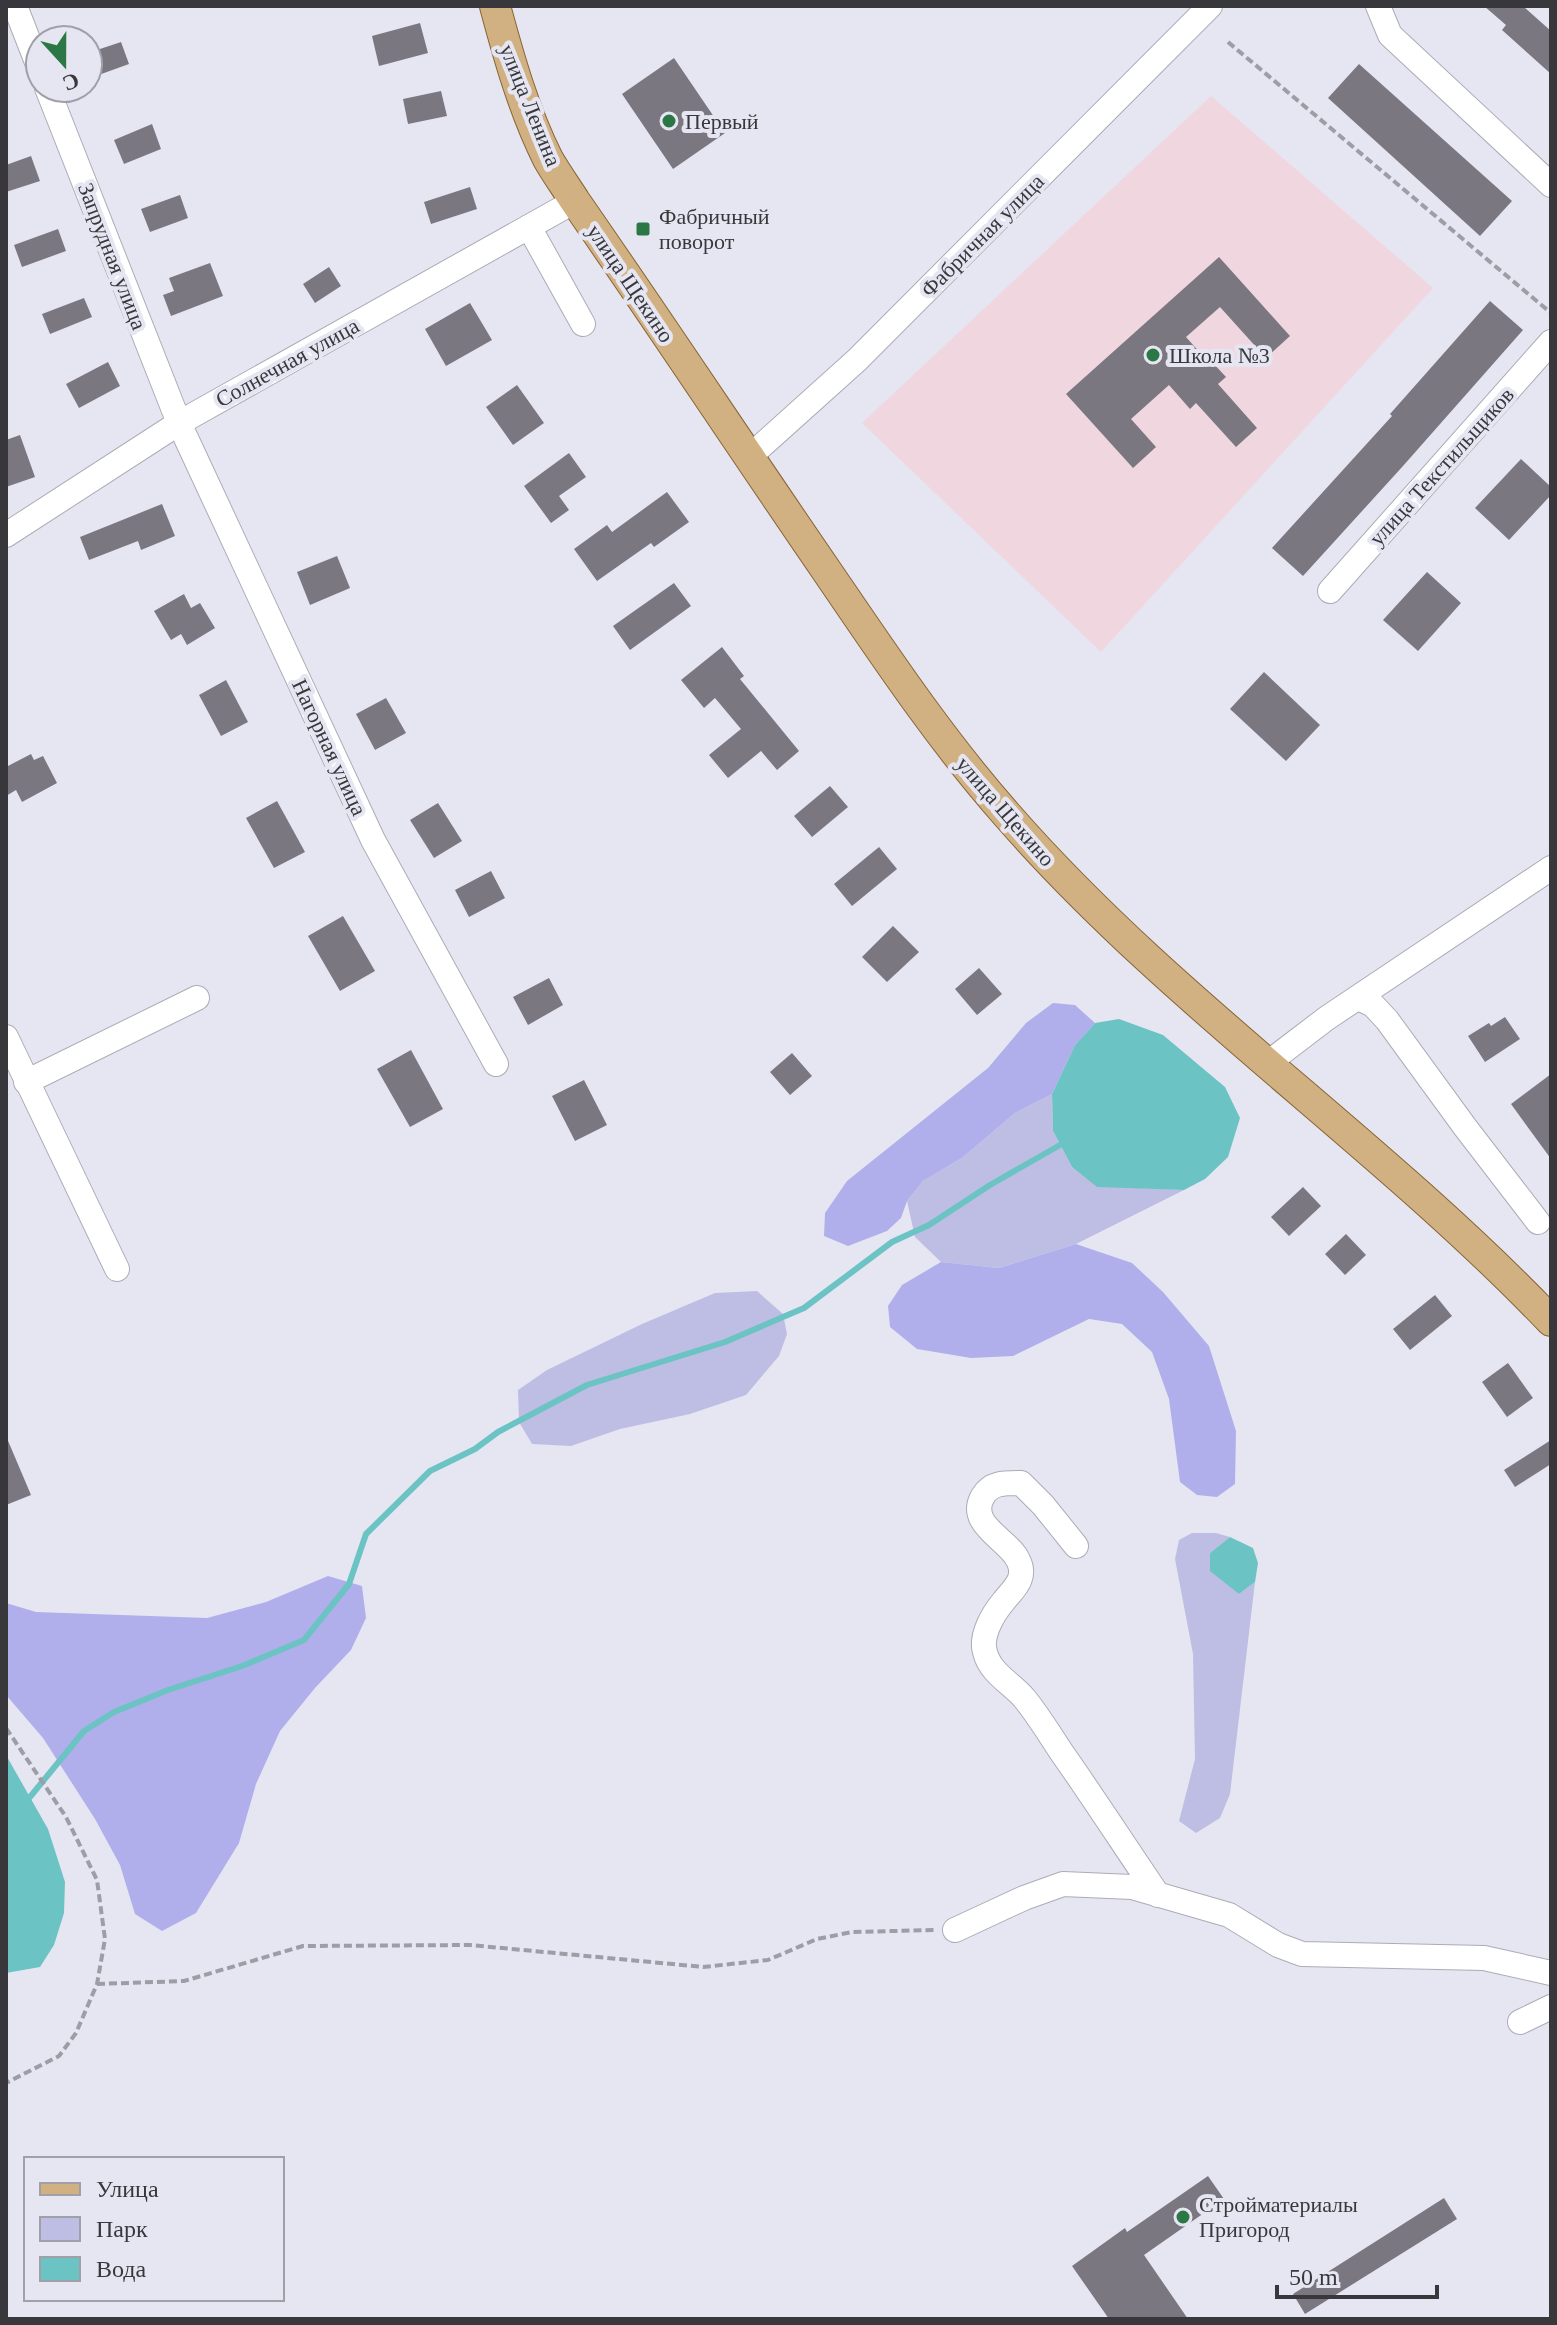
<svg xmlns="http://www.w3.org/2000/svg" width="1557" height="2325" viewBox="0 0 1557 2325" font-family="'Times New Roman',serif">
<rect width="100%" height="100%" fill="#e6e6f2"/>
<!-- education -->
<path fill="#efd6df" d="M1211 96 1433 288 1101 652 862 423Z"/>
<!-- green -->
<g fill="#bebee5">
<path d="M1052 1094 1053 1131 1072 1167 1097 1186 1184 1190 1076 1244 999 1268 941 1262 915 1237 907 1201 923 1181 962 1158 1015 1113Z"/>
<path d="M757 1291 783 1314 787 1334 779 1356 746 1395 690 1414 620 1429 571 1446 532 1444 519 1422 518 1390 547 1370 642 1324 715 1293Z"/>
<path d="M1192 1533H1216L1230 1537 1210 1553 1239 1594 1255 1582 1230 1794 1220 1818 1196 1833 1179 1821 1195 1759 1193 1654 1175 1559 1179 1540Z"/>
</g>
<!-- forest -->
<g fill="#b0afeb">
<path d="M1053 1003 1075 1005 1095 1023 1075 1045 1052 1094 1015 1113 962 1158 923 1181 907 1201 901 1218 887 1231 848 1246 824 1236 825 1213 847 1181 988 1068 1026 1023Z"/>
<path d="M1076 1244 1132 1263 1163 1292 1209 1346 1236 1431 1235 1484 1217 1497 1197 1495 1180 1482 1169 1399 1152 1352 1122 1324 1089 1319 1013 1356 971 1358 917 1349 890 1327 888 1306 902 1285 941 1262 999 1268Z"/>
<path d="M328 1576 362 1586 366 1618 351 1650 315 1688 280 1731 256 1784 239 1843 196 1913 162 1931 135 1914 120 1865 95 1819 43 1738 6 1695V1603L36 1612 207 1618 266 1602Z"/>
</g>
<!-- water -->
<g fill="#6cc3c3">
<path d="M1119 1019 1163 1035 1225 1087 1240 1118 1228 1157 1205 1179 1184 1190 1097 1187 1072 1167 1053 1131 1052 1094 1075 1045 1095 1023Z"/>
<path d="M1230 1537 1253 1548 1258 1563 1255 1582 1239 1594 1210 1571V1553Z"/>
<path d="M6 1755 48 1829 65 1882 64 1913 54 1945 40 1967 6 1973Z"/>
</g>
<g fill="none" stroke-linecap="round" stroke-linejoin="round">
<!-- stream -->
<path stroke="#6cc3c3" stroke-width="6" d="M30 1797 84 1731 114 1712 168 1690 242 1666 304 1640 349 1584 366 1534 430 1471 475 1449 498 1432 587 1385 725 1342 804 1308 892 1242 929 1225 990 1185 1060 1145"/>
</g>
<!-- building -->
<g fill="#7b7780">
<path d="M1484 6H1523L1551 31V74L1502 30 1506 25Z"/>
<path d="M420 23 428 53 379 66 372 36Z"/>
<path d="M121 42 129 64 93 77 88 64V53Z"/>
<path d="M674 58 725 133 673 169 622 94Z"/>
<path d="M1359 64 1512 201 1480 236 1328 98Z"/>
<path d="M441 91 447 116 408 124 403 99Z"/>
<path d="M152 124 161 149 124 164 114 140Z"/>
<path d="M31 156 40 181 6 192V165Z"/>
<path d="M470 187 477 209 431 224 424 202Z"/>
<path d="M180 195 188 218 150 232 141 209Z"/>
<path d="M58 229 66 251 22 267 14 245Z"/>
<path d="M1219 257 1290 336 1266 358 1220 307 1186 337 1210 364 1212 362 1226 377 1218 384 1257 428 1236 447 1196 403 1190 409 1169 385 1131 419 1156 447 1133 468 1066 394Z"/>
<path d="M210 263 223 296 171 316 163 295 174 291 169 278Z"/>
<path d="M329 267 341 286 315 303 303 284Z"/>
<path d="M84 298 92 317 50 334 42 314Z"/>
<path d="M1490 301 1523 330 1403 466 1303 576 1272 548 1392 416 1390 414Z"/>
<path d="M470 303 492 340 446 366 425 329Z"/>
<path d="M108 362 120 386 79 408 66 384Z"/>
<path d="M517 385 544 423 513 445 486 407Z"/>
<path d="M20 435 35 477 6 487V440Z"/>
<path d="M569 453 586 477 559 496 569 510 551 523 524 486Z"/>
<path d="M1521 459 1551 487V495L1509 540 1475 508Z"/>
<path d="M667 492 689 522 654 547 651 543 597 581 574 549 607 525 612 532Z"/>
<path d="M162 504 175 536 141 550 138 541 89 560 80 537Z"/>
<path d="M337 556 350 588 310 605 297 572Z"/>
<path d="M1427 572 1461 603 1418 651 1383 620Z"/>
<path d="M674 583 691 606 630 650 613 626Z"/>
<path d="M184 594 191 608 200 603 215 628 187 645 181 634 171 640 154 611Z"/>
<path d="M722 647 744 676 740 679 799 751 777 770 761 751 728 778 709 755 741 729 715 698 704 708 681 680Z"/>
<path d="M1264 672 1320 725 1286 761 1230 709Z"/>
<path d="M226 680 248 722 221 736 199 695Z"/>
<path d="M386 698 406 733 375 750 356 714Z"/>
<path d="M31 754 34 760 43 756 57 783 22 802 16 790 6 796V767Z"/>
<path d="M830 786 848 807 812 837 794 816Z"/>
<path d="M277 801 305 852 274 868 246 818Z"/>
<path d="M438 803 462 841 434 858 410 820Z"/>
<path d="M879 847 897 869 852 906 834 884Z"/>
<path d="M491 871 505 898 469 917 455 890Z"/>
<path d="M343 916 375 971 340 991 308 936Z"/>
<path d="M893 926 919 952 887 982 862 957Z"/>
<path d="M979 968 1002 994 977 1015 955 989Z"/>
<path d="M549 978 563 1005 528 1025 513 997Z"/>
<path d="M1505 1017 1520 1039 1485 1062 1468 1036 1489 1023 1491 1026Z"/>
<path d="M411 1050 443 1109 410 1127 377 1069Z"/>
<path d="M792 1053 812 1076 790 1095 770 1072Z"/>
<path d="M1551 1074V1159L1511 1104Z"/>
<path d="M584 1080 607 1125 575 1141 552 1096Z"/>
<path d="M1303 1187 1321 1206 1289 1236 1271 1217Z"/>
<path d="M1346 1234 1366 1255 1345 1275 1325 1254Z"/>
<path d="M1435 1295 1452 1316 1410 1350 1393 1329Z"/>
<path d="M1508 1363 1533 1398 1507 1417 1482 1382Z"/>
<path d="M6 1436 31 1495 6 1505Z"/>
<path d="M1551 1440V1464L1515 1487 1504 1470Z"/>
<path d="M1208 2176 1224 2199 1144 2255 1188 2319H1109L1072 2266 1125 2228 1127 2232Z"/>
<path d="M1444 2198 1457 2219 1305 2314 1293 2294Z"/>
</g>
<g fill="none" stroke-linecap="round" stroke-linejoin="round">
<defs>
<g id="minor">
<path d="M15 6 40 70"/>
<path d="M1378 6 1390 35 1551 185"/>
<path d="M47 88 179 423 373 840 496 1064"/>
<path d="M529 227 583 324"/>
<path d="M748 458 857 360 1210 6"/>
<path d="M6 535 179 423 575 201"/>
<path d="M1330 591 1551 342"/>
<path d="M1358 998 1373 1005 1387 1020 1465 1127 1538 1222"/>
<path d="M6 1037 117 1269"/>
<path d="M1268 1063 1327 1018 1551 868"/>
<path d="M26 1082 197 998"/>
<path d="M1076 1546 1043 1505 1021 1483C1006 1483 991 1482 983 1496 966 1524 1009 1540 1018 1560 1028 1579 1012 1590 1003 1602 993 1614 980 1636 985 1652 990 1673 1011 1683 1024 1698 1038 1715 1050 1735 1062 1753 1095 1800 1126 1848 1158 1895"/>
<path d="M955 1930 1024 1898 1063 1884 1132 1887 1229 1915 1278 1945 1302 1954 1484 1958 1551 1973"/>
<path d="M1520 2022 1551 2007"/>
</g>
<path id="major" d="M495 6C509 58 524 111 548 159 556 173 566 187 575 201 659 322 741 446 824 567 882 652 939 738 1007 815 1170 1002 1380 1142 1551 1321"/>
</defs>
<!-- minor casing -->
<use href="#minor" stroke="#acacb7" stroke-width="26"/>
<!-- major casing -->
<use href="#major" stroke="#876433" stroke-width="32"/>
<!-- path -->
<g stroke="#9d9da6" stroke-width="4" stroke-dasharray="8 4" stroke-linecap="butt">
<path d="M1228 42 1551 313"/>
<path d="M6 1728 66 1817 97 1880 105 1939 97 1984 76 2033 59 2056 6 2083"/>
<path d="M97 1984 184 1981 303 1946 470 1945 703 1967 768 1960 817 1939 852 1932 935 1930"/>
</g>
<!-- minor -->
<use href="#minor" stroke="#fff" stroke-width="24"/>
<!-- major -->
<use href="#major" stroke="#d1b082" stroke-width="30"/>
</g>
<!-- markers -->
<g fill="#2b7746" stroke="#e6e6f2" stroke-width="3">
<circle cx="669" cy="121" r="8"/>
<rect x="635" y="221" width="16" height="16" rx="4"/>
<circle cx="1153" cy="355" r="8"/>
<circle cx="1183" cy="2217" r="8"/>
</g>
<g text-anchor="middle" stroke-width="8" stroke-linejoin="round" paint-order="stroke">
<!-- street labels -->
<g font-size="22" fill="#38383c" stroke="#e6e6f2">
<text transform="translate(531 105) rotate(68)" y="8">улица Ленина</text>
<text transform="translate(982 235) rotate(-45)" y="8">Фабричная улица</text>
<text transform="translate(113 256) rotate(69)" y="8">Запрудная улица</text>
<text transform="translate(631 283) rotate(56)" y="8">улица Щекино</text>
<text transform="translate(287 362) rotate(-29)" y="8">Солнечная улица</text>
<text transform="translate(1441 466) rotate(-48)" y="8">улица Текстильщиков</text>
<text transform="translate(330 747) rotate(65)" y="8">Нагорная улица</text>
<text transform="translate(1006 811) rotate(49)" y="8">улица Щекино</text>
</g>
<!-- poi labels -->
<g font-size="22" fill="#38383c" stroke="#e6e6f2" text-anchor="start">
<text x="685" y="129">Первый</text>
<text x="659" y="224">Фабричный<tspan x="659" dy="25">поворот</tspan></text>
<text x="1169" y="363">Школа №3</text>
<text x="1199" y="2212">Стройматериалы<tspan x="1199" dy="25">Пригород</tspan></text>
</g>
</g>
<!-- border -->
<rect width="1557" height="2325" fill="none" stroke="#38383c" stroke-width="16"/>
<!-- legend -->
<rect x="24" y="2157" width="260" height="144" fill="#e6e6f2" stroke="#a0a0a9" stroke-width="2"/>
<rect x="40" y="2183" width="40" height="12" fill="#d1b082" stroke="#a0a0a9" stroke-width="2"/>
<text x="96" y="2197" font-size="24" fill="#38383c">Улица</text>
<rect x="40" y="2217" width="40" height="24" fill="#bebee5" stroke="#a0a0a9" stroke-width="2"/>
<text x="96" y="2237" font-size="24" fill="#38383c">Парк</text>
<rect x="40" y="2257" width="40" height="24" fill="#6cc3c3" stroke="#a0a0a9" stroke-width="2"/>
<text x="96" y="2277" font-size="24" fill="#38383c">Вода</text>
<!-- north arrow -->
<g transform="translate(64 64) rotate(159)"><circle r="38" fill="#e6e6f2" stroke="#a0a0a9" stroke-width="2"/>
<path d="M0-6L14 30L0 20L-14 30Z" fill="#2b7746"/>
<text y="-12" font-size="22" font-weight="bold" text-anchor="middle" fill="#38383c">С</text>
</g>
<!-- scale -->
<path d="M1277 2285v12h160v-12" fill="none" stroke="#38383c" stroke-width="4"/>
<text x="1289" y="2285" font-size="24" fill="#38383c" stroke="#e6e6f2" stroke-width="6" paint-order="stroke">50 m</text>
</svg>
